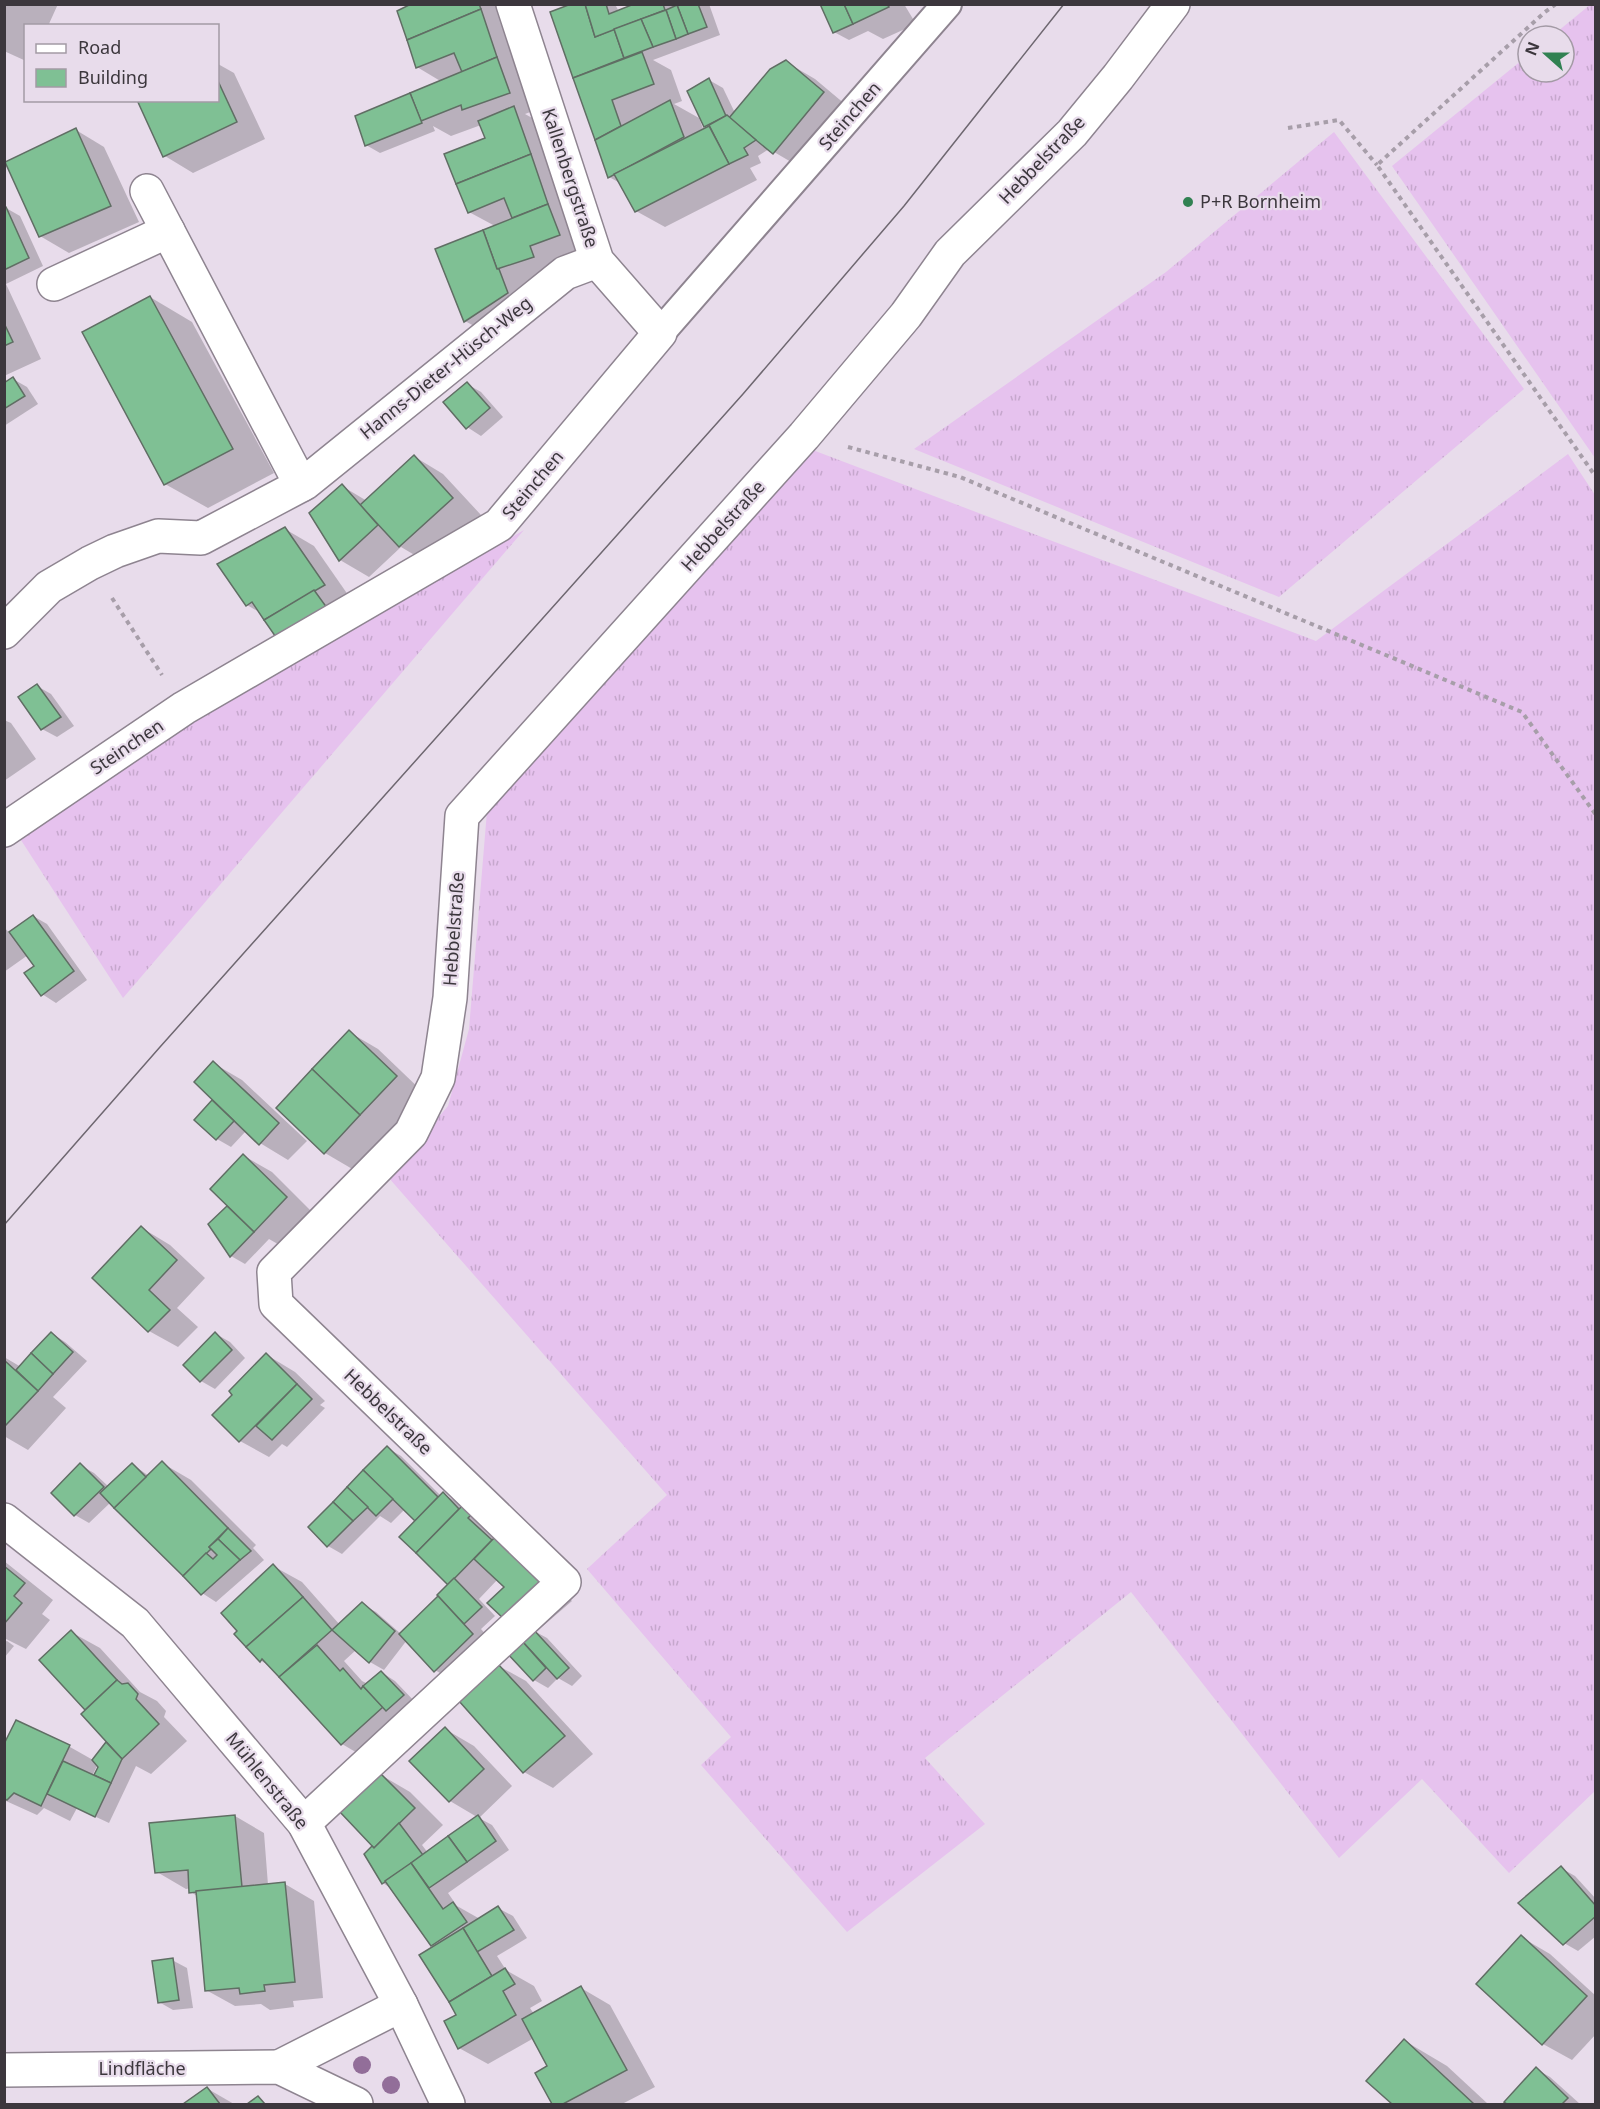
<svg xmlns="http://www.w3.org/2000/svg" width="1600" height="2109" viewBox="0 0 1600 2109" font-family="'Noto Sans',sans-serif">
<defs>
<pattern id="grass-tufts" width="24" height="20" patternUnits="userSpaceOnUse" patternTransform="scale(1.5)"><rect width="24" height="20" fill="#e6c2ee"/><path d="M3 7l-1-3M5 7V3M7 7l1-3M15 17l-1-3M17 17v-4M19 17l1-3" fill="none" stroke="#c6a7cd"/></pattern>
</defs>
<rect width="100%" height="100%" fill="#e8dceb"/>
<!-- grass -->
<g fill="url(#grass-tufts)">
<path d="M1591 4 1596 5 1595 458 1392 166 1528 55V72H1564V36H1552Z"/>
<path d="M1334 132 1524 389 1279 597 914 449 1166 272Z"/>
<path d="M810 449 1316 641 1568 454 1595 495V1791L1509 1873 1422 1779 1339 1858 1131 1592 925 1758 985 1824 847 1932 701 1765 731 1737 587 1569 667 1495 388 1177 448 1106 469 1029 487 811Z"/>
<path d="M524 530 123 998 19 837 205 714Z"/>
</g>
<!-- shadow -->
<g fill="#0003" fill-rule="evenodd">
<path d="M4 4H58L48 26H26V61L4 51Z"/>
<path d="M415 4H501L538 109 525 114 543 124 588 252 494 337 465 321 495 226 469 212 487 139 481 125 451 136 433 126 435 131 380 153 366 145 442 82 417 67Z"/>
<path d="M573 4H615L619 12 638 4H709L720 35 653 60 671 70 682 101 674 104 699 118 704 131 709 128 705 126 709 80 723 88 735 113 786 62 815 79 852 110 803 169 769 149 758 156 761 163 750 168 757 180 665 227 636 211 622 184 609 177 552 13Z"/>
<path d="M822 4H904L916 24 883 39 868 31 849 40 834 32Z"/>
<path d="M218 64 234 73 265 139 193 173 165 156 218 100Z"/>
<path d="M76 130 104 147 139 222 69 253 40 236Z"/>
<path d="M6 208 20 216 43 266 6 284 41 359 4 376Z"/>
<path d="M150 297 192 322 274 473 208 508 165 484Z"/>
<path d="M13 379 27 387 38 404 4 426V385Z"/>
<path d="M467 384 481 392 503 417 481 436 467 427Z"/>
<path d="M415 457 443 474 481 515 428 563 401 547 369 577 340 560 311 513 342 486 367 501Z"/>
<path d="M285 529 314 546 353 602 336 611 261 613 247 605Z"/>
<path d="M37 686 51 694 74 726 57 737 42 729 20 697Z"/>
<path d="M4 720 11 723 36 759 4 781Z"/>
<path d="M33 916 47 924 87 980 56 1003 42 994 36 966 28 955 4 972V927L10 934Z"/>
<path d="M349 1032 378 1049 425 1094 354 1170 325 1153 278 1108Z"/>
<path d="M213 1063 242 1080 307 1141 288 1160 260 1143 246 1131 231 1147 217 1139 212 1102 219 1105Z"/>
<path d="M244 1156 272 1172 315 1215 283 1247 269 1239 245 1264 231 1256 210 1224 229 1206Z"/>
<path d="M142 1228 170 1245 205 1278 177 1308 198 1327 178 1347 149 1331Z"/>
<path d="M51 1333 65 1342 87 1361 53 1397 66 1408 28 1450 4 1436V1357L21 1367Z"/>
<path d="M216 1334 230 1342 245 1358 215 1389 201 1381Z"/>
<path d="M267 1355 295 1372 325 1401 320 1405 325 1408 287 1447 282 1444 269 1457 240 1441 234 1395Z"/>
<path d="M387 1448 401 1456 441 1496 443 1494 457 1502 525 1554 572 1601 536 1632 547 1638 582 1676 572 1686 558 1678 548 1688 534 1680 510 1653 506 1587 498 1579 479 1599 495 1616 481 1629 501 1652 463 1687 435 1670 407 1640 384 1670 370 1662 356 1650 344 1661 362 1681 368 1684 381 1672 395 1681 417 1704 371 1761 342 1744 271 1667 260 1660 273 1566 302 1582 340 1625 362 1604 376 1612 401 1634 450 1585 401 1537 417 1521 405 1509 391 1523 380 1516 342 1554 328 1546Z"/>
<path d="M162 1463 191 1480 256 1545 253 1548 264 1560 216 1602 202 1593 111 1502 89 1523 75 1515 80 1465 94 1473 109 1487 132 1464 149 1476Z"/>
<path d="M4 1561 53 1600 42 1614 50 1620 26 1649 4 1638Z"/>
<path d="M71 1632 100 1648 140 1692 157 1701 166 1711 164 1717 187 1741 151 1774 136 1766 109 1823 77 1808 70 1821 44 1808 37 1815 6 1801 4 1803V1747L17 1722 70 1747 93 1760 106 1744 111 1747 88 1710 41 1660ZM98 1764 100 1767 95 1777 92 1776Z"/>
<path d="M7 1641 14 1646 4 1658V1642Z"/>
<path d="M497 1665 526 1681 593 1754 553 1788 524 1772Z"/>
<path d="M445 1729 474 1746 512 1786 479 1818 492 1825 509 1850 448 1893 457 1906 480 1919 498 1908 513 1916 527 1938 497 1956 506 1970 534 1986 542 2001 530 2008 534 2014 581 1988 610 2005 655 2087 622 2104H554L537 2074 549 2067 534 2038 488 2064 459 2048V2016L435 1947 432 1945 392 1889 383 1883 378 1851 381 1775 410 1792 443 1825 422 1845 428 1853 477 1817 450 1801 411 1761Z"/>
<path d="M235 1816 264 1833 268 1885 285 1884 314 1901 323 1998 293 2001 294 2007 270 2010 261 2004 235 2006 206 1990 197 1896 191 1892V1888L186 1889 157 1872Z"/>
<path d="M1561 1868 1575 1876 1596 1899V1936L1578 1951 1564 1943Z"/>
<path d="M1521 1937 1550 1954 1596 1996V2034L1572 2060 1543 2044Z"/>
<path d="M172 1960 187 1968 193 2008 173 2010 159 2002Z"/>
<path d="M1405 2041 1447 2066 1488 2104H1394L1368 2081Z"/>
<path d="M1536 2069 1550 2077 1580 2104H1509L1506 2102Z"/>
<path d="M208 2089 234 2104H186Z"/>
</g>
<!-- building -->
<g fill="#7fc094" stroke="#606e64" stroke-width="1.5">
<path d="M411 4H479L481 9 407 40 397 11Z"/>
<path d="M571 4H585L595 37 614 29 624 58 573 78 550 12Z"/>
<path d="M585 4H606L609 14 634 4H663L665 10 595 37Z"/>
<path d="M680 4H698L707 27 688 34 677 5Z"/>
<path d="M820 4H844L853 24 833 33Z"/>
<path d="M844 4H887L889 7 853 24Z"/>
<path d="M677 5 688 34 676 39 666 10Z"/>
<path d="M481 9 497 57 462 72 454 53 416 68 407 40Z"/>
<path d="M666 10 676 39 653 47 641 19Z"/>
<path d="M641 19 653 47 624 58 614 29Z"/>
<path d="M642 52 654 84 612 100 621 126 595 140 573 78Z"/>
<path d="M497 57 510 93 462 110 461 105 421 121 410 93Z"/>
<path d="M786 60 824 92 773 154 729 118 770 69Z"/>
<path d="M709 78 726 116 704 127 687 91Z"/>
<path d="M218 81 237 122 163 157 137 100H218Z"/>
<path d="M410 93 422 123 365 146 355 116Z"/>
<path d="M670 100 684 137 608 178 595 140Z"/>
<path d="M514 106 531 154 456 184 444 154 485 138 478 121Z"/>
<path d="M727 115 756 140 744 148 748 155 729 164 709 125Z"/>
<path d="M709 126 729 164 635 212 614 174Z"/>
<path d="M76 128 111 206 39 237 5 162Z"/>
<path d="M531 154 548 204 512 218 504 198 468 213 456 184Z"/>
<path d="M548 204 560 235 530 246 534 257 497 269 483 230Z"/>
<path d="M4 207H6L29 258 4 270Z"/>
<path d="M483 230 497 269H499L508 293 464 322 435 249Z"/>
<path d="M150 296 233 449 164 485 82 332Z"/>
<path d="M4 323 13 342 4 346Z"/>
<path d="M13 377 25 396 4 409V383Z"/>
<path d="M467 382 490 408 466 429 443 402Z"/>
<path d="M414 455 453 498 399 547 360 505Z"/>
<path d="M342 484 378 525 339 561 309 513Z"/>
<path d="M285 527 325 585 264 620 252 602 246 606 217 564Z"/>
<path d="M314 590 330 612 280 643 264 620Z"/>
<path d="M37 684 61 717 41 730 18 697Z"/>
<path d="M33 915 74 971 41 996 24 973 34 966 9 932Z"/>
<path d="M349 1030 397 1076 360 1115 312 1069Z"/>
<path d="M213 1061 279 1123 259 1145 194 1082Z"/>
<path d="M312 1069 360 1115 324 1154 276 1108Z"/>
<path d="M212 1100 234 1121 216 1140 194 1120Z"/>
<path d="M243 1154 287 1197 254 1232 210 1189Z"/>
<path d="M227 1206 254 1232 230 1257 208 1224Z"/>
<path d="M141 1226 177 1260 149 1290 170 1310 148 1332 92 1278Z"/>
<path d="M51 1332 73 1352 53 1374 31 1353Z"/>
<path d="M215 1332 232 1350 200 1382 183 1365Z"/>
<path d="M31 1353 53 1374 38 1391 16 1370Z"/>
<path d="M266 1353 297 1384 239 1442 212 1415 232 1395 229 1391Z"/>
<path d="M4 1360 38 1391 4 1427Z"/>
<path d="M297 1384 312 1399 272 1440 256 1426Z"/>
<path d="M387 1446 438 1497 415 1521 363 1470Z"/>
<path d="M162 1461 228 1528 209 1547 211 1549 183 1576 114 1508Z"/>
<path d="M80 1463 104 1487 74 1516 51 1493Z"/>
<path d="M132 1463 146 1477 114 1508 100 1493Z"/>
<path d="M363 1470 393 1499 376 1516 347 1487Z"/>
<path d="M347 1487 368 1507 353 1521 333 1502Z"/>
<path d="M443 1492 459 1509 416 1553 399 1537Z"/>
<path d="M333 1502 353 1521 327 1547 308 1527Z"/>
<path d="M463 1505 472 1514 468 1518 492 1540 448 1585 416 1553Z"/>
<path d="M228 1528 251 1551 240 1560 218 1539Z"/>
<path d="M496 1536 544 1584 504 1619 487 1603 504 1587 474 1559Z"/>
<path d="M218 1539 240 1560 201 1595 183 1576 206 1553 213 1559 217 1555 209 1547Z"/>
<path d="M273 1564 303 1597 246 1647 234 1634 237 1631 221 1613Z"/>
<path d="M4 1566 25 1583 14 1596 22 1603 4 1624Z"/>
<path d="M454 1578 482 1607 464 1624 437 1595Z"/>
<path d="M438 1596 473 1634 434 1672 399 1634Z"/>
<path d="M303 1597 332 1630 279 1677 262 1659 260 1662 246 1647Z"/>
<path d="M362 1602 395 1631 369 1663 332 1630Z"/>
<path d="M532 1628 569 1668 557 1679 522 1641Z"/>
<path d="M71 1630 117 1680 85 1710 39 1660Z"/>
<path d="M522 1641 546 1668 533 1681 507 1653Z"/>
<path d="M317 1645 340 1671 343 1668 361 1689 363 1686 383 1707 341 1745 279 1677Z"/>
<path d="M497 1663 565 1736 523 1773 459 1701Z"/>
<path d="M381 1671 404 1695 386 1711 363 1686Z"/>
<path d="M117 1680 122 1684 128 1683 138 1694 136 1699 159 1724 122 1759 81 1714Z"/>
<path d="M16 1720 70 1745 41 1806 14 1793 7 1800 4 1798V1744Z"/>
<path d="M445 1727 484 1769 449 1802 409 1761Z"/>
<path d="M106 1742 122 1759 111 1783 94 1775 98 1767 92 1760Z"/>
<path d="M63 1761 111 1783 95 1817 47 1794Z"/>
<path d="M381 1774 415 1808 374 1848 340 1812Z"/>
<path d="M235 1815 242 1887 189 1893 188 1870 155 1873 149 1823Z"/>
<path d="M478 1815 496 1841 467 1862 448 1836Z"/>
<path d="M399 1823 423 1855 382 1884 364 1854 372 1846 374 1848Z"/>
<path d="M448 1836 467 1862 429 1888 411 1863Z"/>
<path d="M411 1863 443 1909 453 1902 467 1922 431 1946 385 1881Z"/>
<path d="M1561 1866 1596 1906V1916L1563 1945 1518 1903Z"/>
<path d="M285 1882 295 1982 264 1985 265 1991 240 1994 239 1988 205 1991 196 1891Z"/>
<path d="M498 1906 514 1930 477 1952 463 1928Z"/>
<path d="M463 1928 492 1976 449 2002 419 1955Z"/>
<path d="M1521 1935 1587 1996 1542 2045 1476 1984Z"/>
<path d="M173 1958 179 2000 158 2003 152 1961Z"/>
<path d="M505 1968 515 1984 503 1991 516 2015 458 2049 444 2021 456 2015 449 2002Z"/>
<path d="M581 1986 627 2070 563 2104H552L535 2073 547 2066 522 2019Z"/>
<path d="M1404 2039 1474 2104H1392L1366 2081Z"/>
<path d="M1536 2067 1568 2098 1562 2104H1507L1504 2102Z"/>
<path d="M207 2087 220 2104H183Z"/>
<path d="M258 2096 265 2104H247Z"/>
</g>
<g fill="none" stroke-linecap="round" stroke-linejoin="round">
<defs>
<path id="lane" d="M660 333 947 4"/>
<g id="street">
<path d="M147 191 301 485"/>
<path d="M54 284 168 231"/>
<path d="M4 632 49 587 90 563 115 551 158 536 201 538 305 483 565 273 597 261"/>
<path d="M4 830 184 708 499 525 660 333 597 261 513 4"/>
<path d="M4 1520 135 1623 304 1823 401 2005 448 2104"/>
<path d="M304 1823 564 1582 276 1304 274 1272 411 1133 438 1078 450 998 462 816 804 436 906 315 950 253 1072 133 1118 77 1173 4"/>
<path d="M279 2067 401 2005"/>
<path d="M4 2070 279 2067 356 2104"/>
</g>
</defs>
<!-- lane casing -->
<use href="#lane" stroke="#8e8490" stroke-width="32"/>
<!-- street casing -->
<use href="#street" stroke="#8e8490" stroke-width="36"/>
<!-- path -->
<g stroke="#a79ea9" stroke-width="4" stroke-dasharray="4.5 4.5" stroke-linecap="butt">
<path d="M1556 4 1545 12 1377 165 1596 477"/>
<path d="M1288 128 1339 120 1377 165"/>
<path d="M848 447 960 477 1522 712 1596 815"/>
<path d="M112 598 162 675"/>
</g>
<!-- lane -->
<use href="#lane" stroke="#fff" stroke-width="28"/>
<!-- street -->
<use href="#street" stroke="#fff" stroke-width="33"/>
<!-- tram -->
<path stroke="#6e6770" stroke-width="1.5" d="M4 1225 160 1047 743 394 904 206 1064 4"/>
</g>
<!-- trees -->
<g fill="#926e99">
<circle cx="362" cy="2065" r="9"/>
<circle cx="391" cy="2085" r="9"/>
</g>
<!-- markers -->
<circle fill="#318152" stroke="#e8dceb" stroke-width="2" cx="1188" cy="202" r="6"/>
<g text-anchor="middle" stroke-width="4.5" stroke-linejoin="round" paint-order="stroke">
<!-- street labels -->
<g font-size="18" fill="#3c373d" stroke="#e8dceb">
<text transform="translate(850 116) rotate(-49)" y="6">Steinchen</text>
<text transform="translate(1042 160) rotate(-46)" y="6">Hebbelstraße</text>
<text transform="translate(570 178) rotate(72)" y="6">Kallenbergstraße</text>
<text transform="translate(446 368) rotate(-39)" y="6">Hanns-Dieter-Hüsch-Weg</text>
<text transform="translate(533 485) rotate(-50)" y="6">Steinchen</text>
<text transform="translate(723 526) rotate(-48)" y="6">Hebbelstraße</text>
<text transform="translate(127 747) rotate(-34)" y="6">Steinchen</text>
<text transform="translate(454 929) rotate(-86)" y="6">Hebbelstraße</text>
<text transform="translate(388 1412) rotate(44)" y="6">Hebbelstraße</text>
<text transform="translate(267 1781) rotate(51)" y="6">Mühlenstraße</text>
<text x="142" y="2075">Lindfläche</text>
</g>
<!-- poi labels -->
<g font-size="18" fill="#3c373d" stroke="#e8dceb" text-anchor="start">
<text x="1200" y="208">P+R Bornheim</text>
</g>
</g>
<!-- border -->
<rect width="1600" height="2109" fill="none" stroke="#3c373d" stroke-width="12"/>
<!-- legend -->
<rect x="24" y="24" width="195" height="78" fill="#e8dceb" stroke="#a39aa5" stroke-width="1.5"/>
<rect x="36" y="44" width="30" height="9" fill="#ffffff" stroke="#a39aa5" stroke-width="1.5"/>
<text x="78" y="54" font-size="18" fill="#3c373d">Road</text>
<rect x="36" y="69" width="30" height="18" fill="#7fc094" stroke="#a39aa5" stroke-width="1.5"/>
<text x="78" y="84" font-size="18" fill="#3c373d">Building</text>
<!-- north arrow -->
<g transform="translate(1546 54) rotate(291)"><circle r="28" fill="#e8dceb" stroke="#a39aa5" stroke-width="1.5"/>
<path d="M0-4.5L10 22L0 15L-10 22Z" fill="#318152"/>
<text y="-9" font-size="16" font-weight="bold" text-anchor="middle" fill="#3c373d">N</text>
</g>
</svg>
